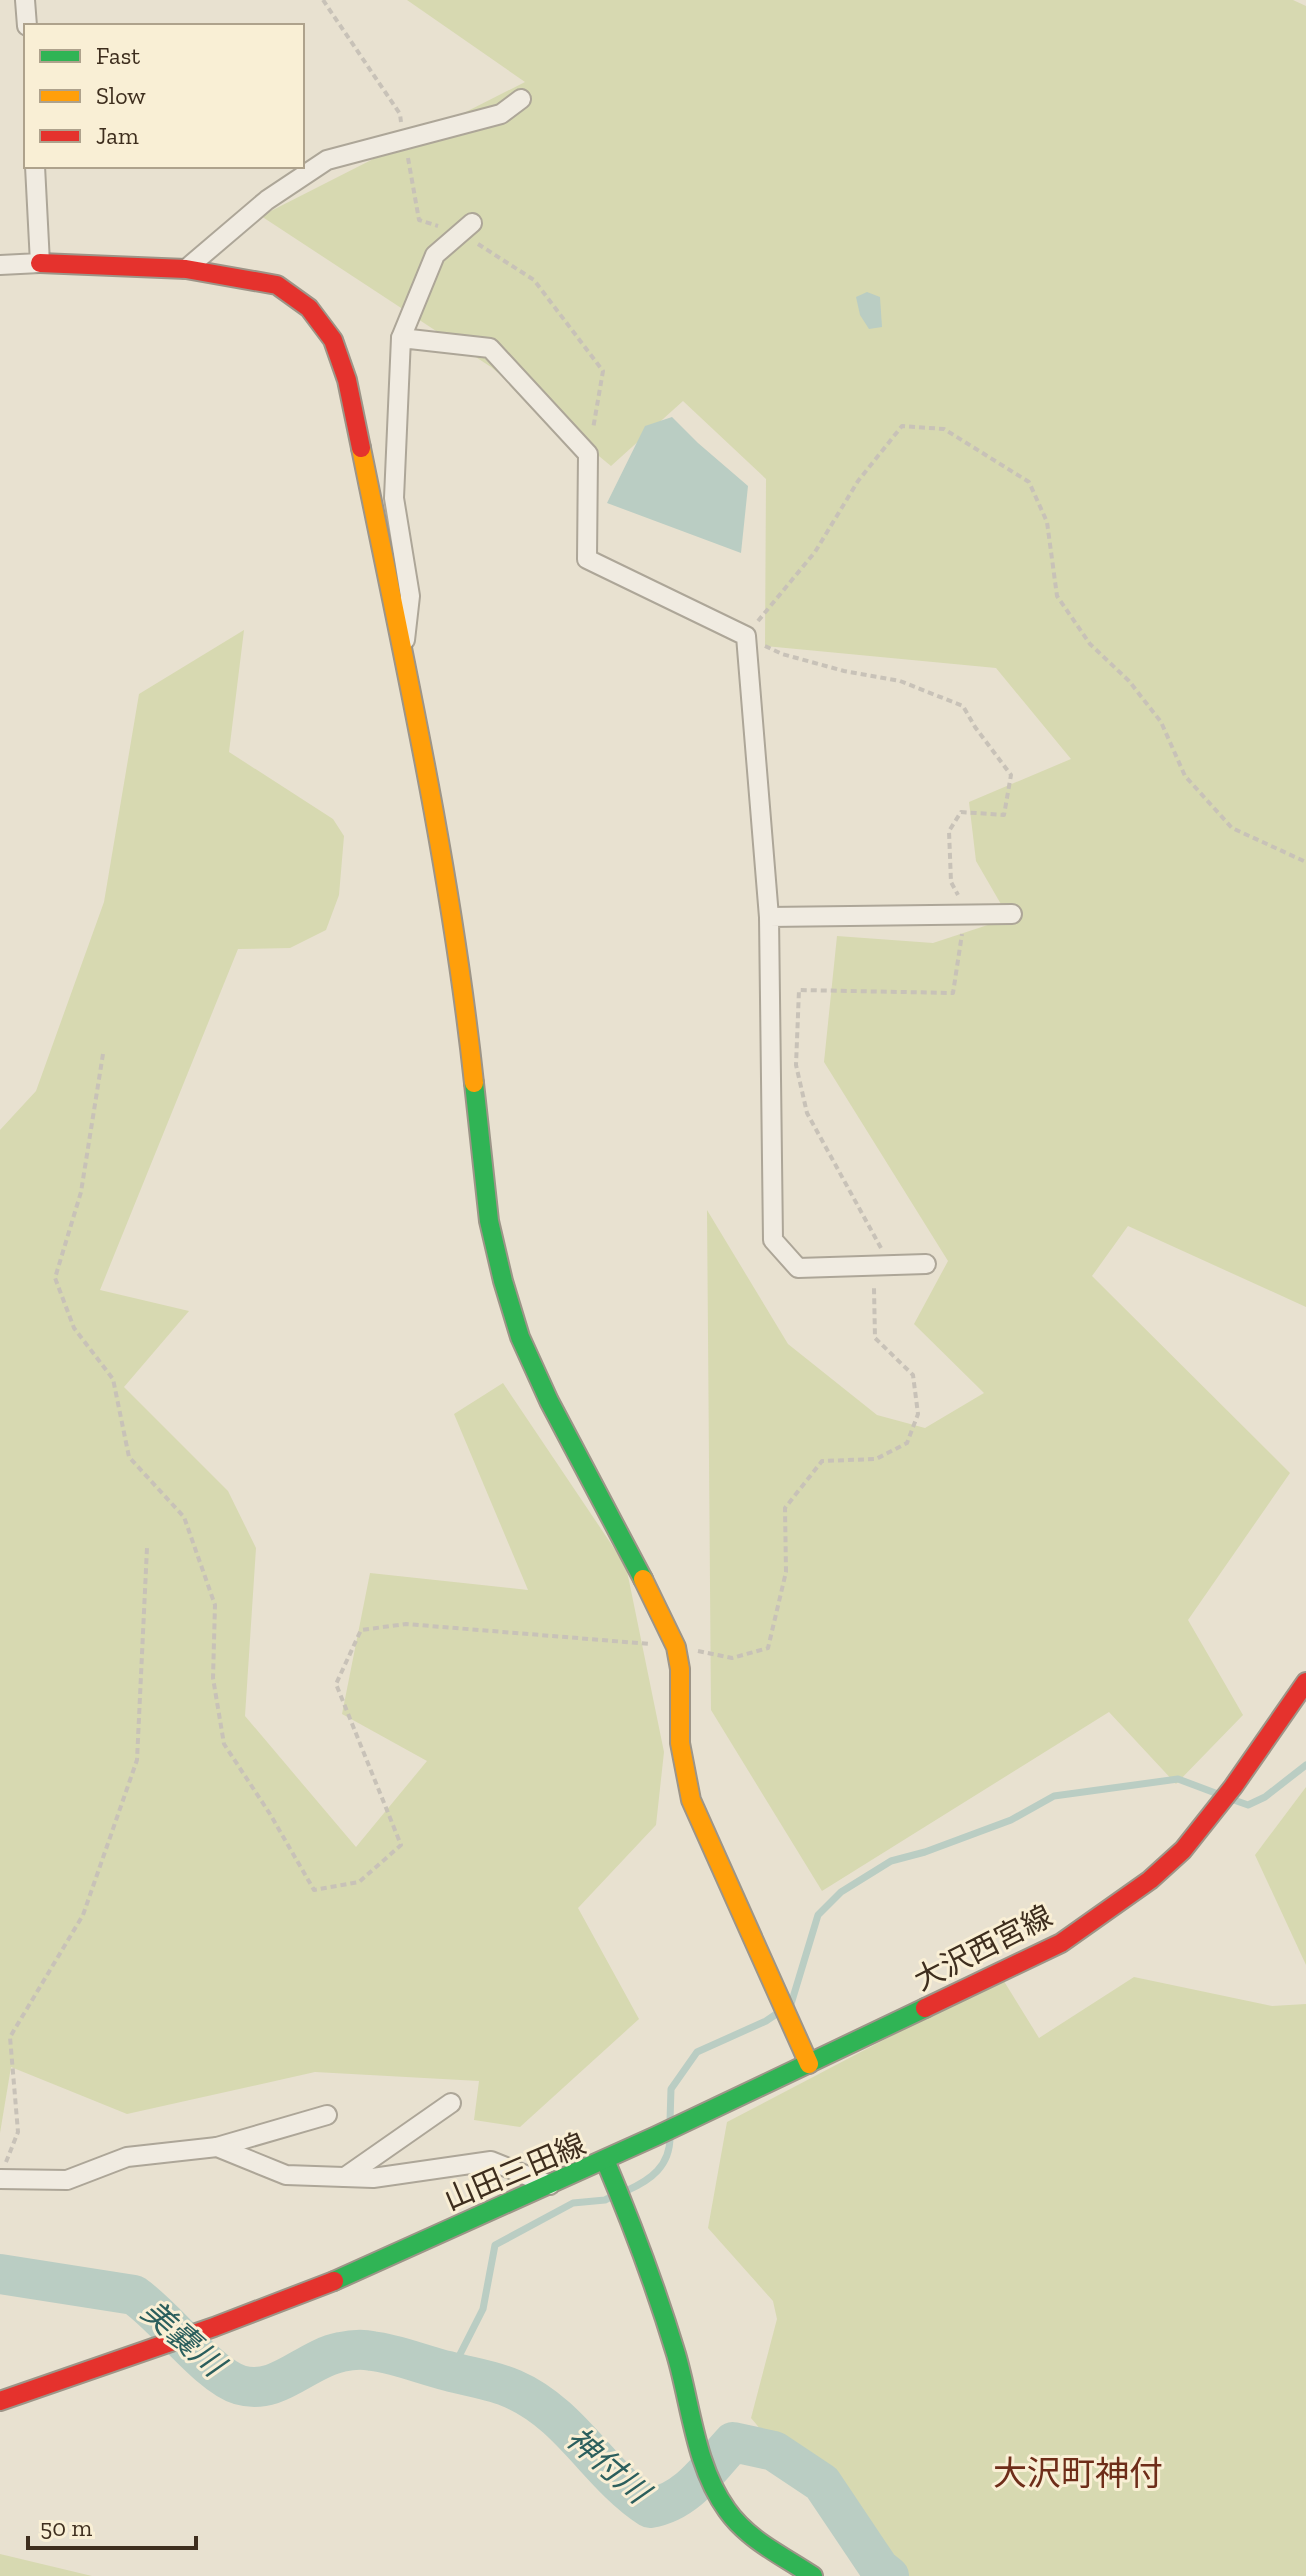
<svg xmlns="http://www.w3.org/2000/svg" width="1306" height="2576" viewBox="0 0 1306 2576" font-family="'Zilla Slab','Noto Sans JP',serif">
<rect width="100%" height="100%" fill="#e8e1d0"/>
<!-- green -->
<g fill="#d7d9b1">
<path d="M407 0H1293L1306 6V1307L1128 1226 1092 1276 1290 1473 1188 1620 1243 1715 1176 1784 1109 1712 822 1891 711 1710 707 1210 788 1344 877 1415 925 1428 984 1393 914 1324 948 1261 824 1062 837 936 933 943 1009 918 976 861 969 802 1071 759 996 668 765 646 766 479 683 401 611 466 491 367 261 216 525 82Z"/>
<path d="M244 630 229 752 333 819 344 836 339 895 326 930 290 948 238 949 100 1290 189 1311 124 1387 228 1491 256 1548 245 1716 356 1847 427 1761 342 1714 370 1573 528 1590 454 1414 503 1383 626 1566 664 1752 656 1825 578 1908 639 2019 520 2127 474 2120 479 2081 315 2072 127 2114 11 2067 0 2133V1130L36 1091 104 902 139 694Z"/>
<path d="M1306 1787V1965L1255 1855Z"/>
<path d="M1134 1977 1272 2006 1306 2004V2576H884L751 2418 777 2319 773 2301 708 2228 727 2122 1002 1978 1039 2038Z"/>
<path d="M0 2554 92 2576H0Z"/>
</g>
<!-- water -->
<g fill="#bacdc3">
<path d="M867 292 880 297 882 327 869 329 860 315 856 297Z"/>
<path d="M672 417 698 443 748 486 741 553 607 503 645 426Z"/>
</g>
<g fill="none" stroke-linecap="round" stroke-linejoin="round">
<!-- stream -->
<g stroke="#bacdc3" stroke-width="7">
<path d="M1234 1800 1248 1805 1265 1797 1306 1765"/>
<path d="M670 2121 671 2089 697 2052 766 2021 791 2004 818 1915 841 1892 891 1861 925 1852 1011 1820 1054 1796 1178 1779 1218 1794"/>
<path d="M626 2191C651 2180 670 2166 670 2137"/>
<path d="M451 2372 483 2309 495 2245 573 2203 605 2200 615 2195"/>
</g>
<!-- river -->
<path stroke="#bacdc3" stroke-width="40" d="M0 2274 134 2295C166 2317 208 2375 240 2385 278 2396 305 2359 341 2352 350 2350 363 2349 372 2351 397 2354 423 2365 448 2371 469 2377 493 2380 513 2389 571 2414 599 2475 650 2508 687 2502 709 2468 733 2442L774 2451 822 2483 879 2568 889 2576"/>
<defs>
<g id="street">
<path d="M25 0 27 26"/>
<path d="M0 265 40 263 35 166"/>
<path d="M186 269 267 200 327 160 501 114 521 99"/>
<path d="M401 338 435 255 472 223"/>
<path d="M405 640 410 596 394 498 401 338 490 348 588 454 587 559 746 636 769 917"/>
<path d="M926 1264 798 1268 773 1240 769 917 1012 914"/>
<path d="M217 2147 327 2115"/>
<path d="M345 2177 451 2103"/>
<path d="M0 2179 67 2180 127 2157 217 2147 286 2175 373 2178 491 2161 550 2185"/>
</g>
<g id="fast">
<path d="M474 1083 489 1221 503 1281 520 1337 549 1401 643 1579"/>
<path d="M605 2160C632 2224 656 2288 676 2354 691 2405 695 2466 727 2510 748 2540 783 2556 813 2576"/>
<path d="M334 2281 656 2136 925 2008"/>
</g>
<g id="slow">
<path d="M361 448C404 659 451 869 474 1083"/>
<path d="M643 1579 676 1647 680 1669V1743L691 1800 809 2064"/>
</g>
<g id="jam">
<path d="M40 263 186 269 277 285 309 308 333 340 347 380 361 448"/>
<path d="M925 2008 1061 1943 1150 1880 1183 1850 1233 1787 1306 1682"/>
<path d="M0 2401 214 2327 334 2281"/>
</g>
</defs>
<!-- street casing -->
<use href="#street" stroke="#ada698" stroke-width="22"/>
<!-- fast casing -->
<use href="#fast" stroke="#9d9588" stroke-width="22"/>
<!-- slow casing -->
<use href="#slow" stroke="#9d9588" stroke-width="22"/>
<!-- jam casing -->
<use href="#jam" stroke="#9d9588" stroke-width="22"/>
<!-- path -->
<g stroke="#c8c2b8" stroke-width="4" stroke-dasharray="6 4" stroke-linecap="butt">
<path d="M323 0 400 114 401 122"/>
<path d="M408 158 419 220 438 226"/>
<path d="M478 244 534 280 603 371 593 429"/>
<path d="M758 621 815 552 858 481 902 426 944 429 1029 482 1047 522 1057 596 1090 644 1129 681 1161 722 1185 776 1232 828 1306 862"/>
<path d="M765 646 782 654 844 671 900 681 963 706 975 727 1011 775 1004 815 961 812 949 831 951 882 958 895"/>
<path d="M103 1054 81 1192 55 1278 74 1328 113 1379 129 1457 184 1517 215 1605 213 1678 224 1744 270 1814 314 1890 359 1882 401 1845 336 1684 361 1630 406 1624 650 1644"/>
<path d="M881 1248 807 1113 796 1065 799 990 953 993 962 934"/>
<path d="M698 1651 732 1658 768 1648 786 1572 785 1508 822 1461 876 1459 907 1443 918 1414 913 1375 875 1338 874 1288 876 1286"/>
<path d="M6 2162 18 2132 10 2037 83 1915 137 1760 147 1548"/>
</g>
<!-- street -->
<use href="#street" stroke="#f0ebe1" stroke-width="18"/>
<!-- fast -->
<use href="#fast" stroke="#30b455" stroke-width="18"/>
<!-- slow -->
<use href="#slow" stroke="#ff9f0a" stroke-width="18"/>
<!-- jam -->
<use href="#jam" stroke="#e5322d" stroke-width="18"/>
</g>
<g text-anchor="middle" stroke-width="6" stroke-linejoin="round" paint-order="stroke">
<!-- street labels -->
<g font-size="30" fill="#3e2e1e" stroke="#f9efd5">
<text transform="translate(983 1948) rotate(-27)" y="10">大沢西宮線</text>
<text transform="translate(515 2172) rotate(-23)" y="10">山田三田線</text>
</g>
<!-- water labels -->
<g font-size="32" font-style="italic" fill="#2c5f5d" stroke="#f9efd5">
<text transform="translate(183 2338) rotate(41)" y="11">美嚢川</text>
<text transform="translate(608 2465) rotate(41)" y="11">神付川</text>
</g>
<!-- quarter labels -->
<g font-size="34" fill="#6e2d19" stroke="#f9efd5">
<text x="1078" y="2485">大沢町神付</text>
</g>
</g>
<!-- legend -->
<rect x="24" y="24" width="280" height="144" fill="#f9efd5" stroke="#aea28c" stroke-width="2"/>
<rect x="40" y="50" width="40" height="12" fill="#30b455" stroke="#aea28c" stroke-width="2"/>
<text x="96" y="64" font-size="24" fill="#3e2e1e">Fast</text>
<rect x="40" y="90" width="40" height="12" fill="#ff9f0a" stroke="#aea28c" stroke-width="2"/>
<text x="96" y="104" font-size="24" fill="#3e2e1e">Slow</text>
<rect x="40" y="130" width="40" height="12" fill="#e5322d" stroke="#aea28c" stroke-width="2"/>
<text x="96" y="144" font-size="24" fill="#3e2e1e">Jam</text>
<!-- scale -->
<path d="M28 2536v12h168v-12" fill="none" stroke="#3e2e1e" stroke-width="4"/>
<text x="40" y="2536" font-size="24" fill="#3e2e1e" stroke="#f9efd5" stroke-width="6" paint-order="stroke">50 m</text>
</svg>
